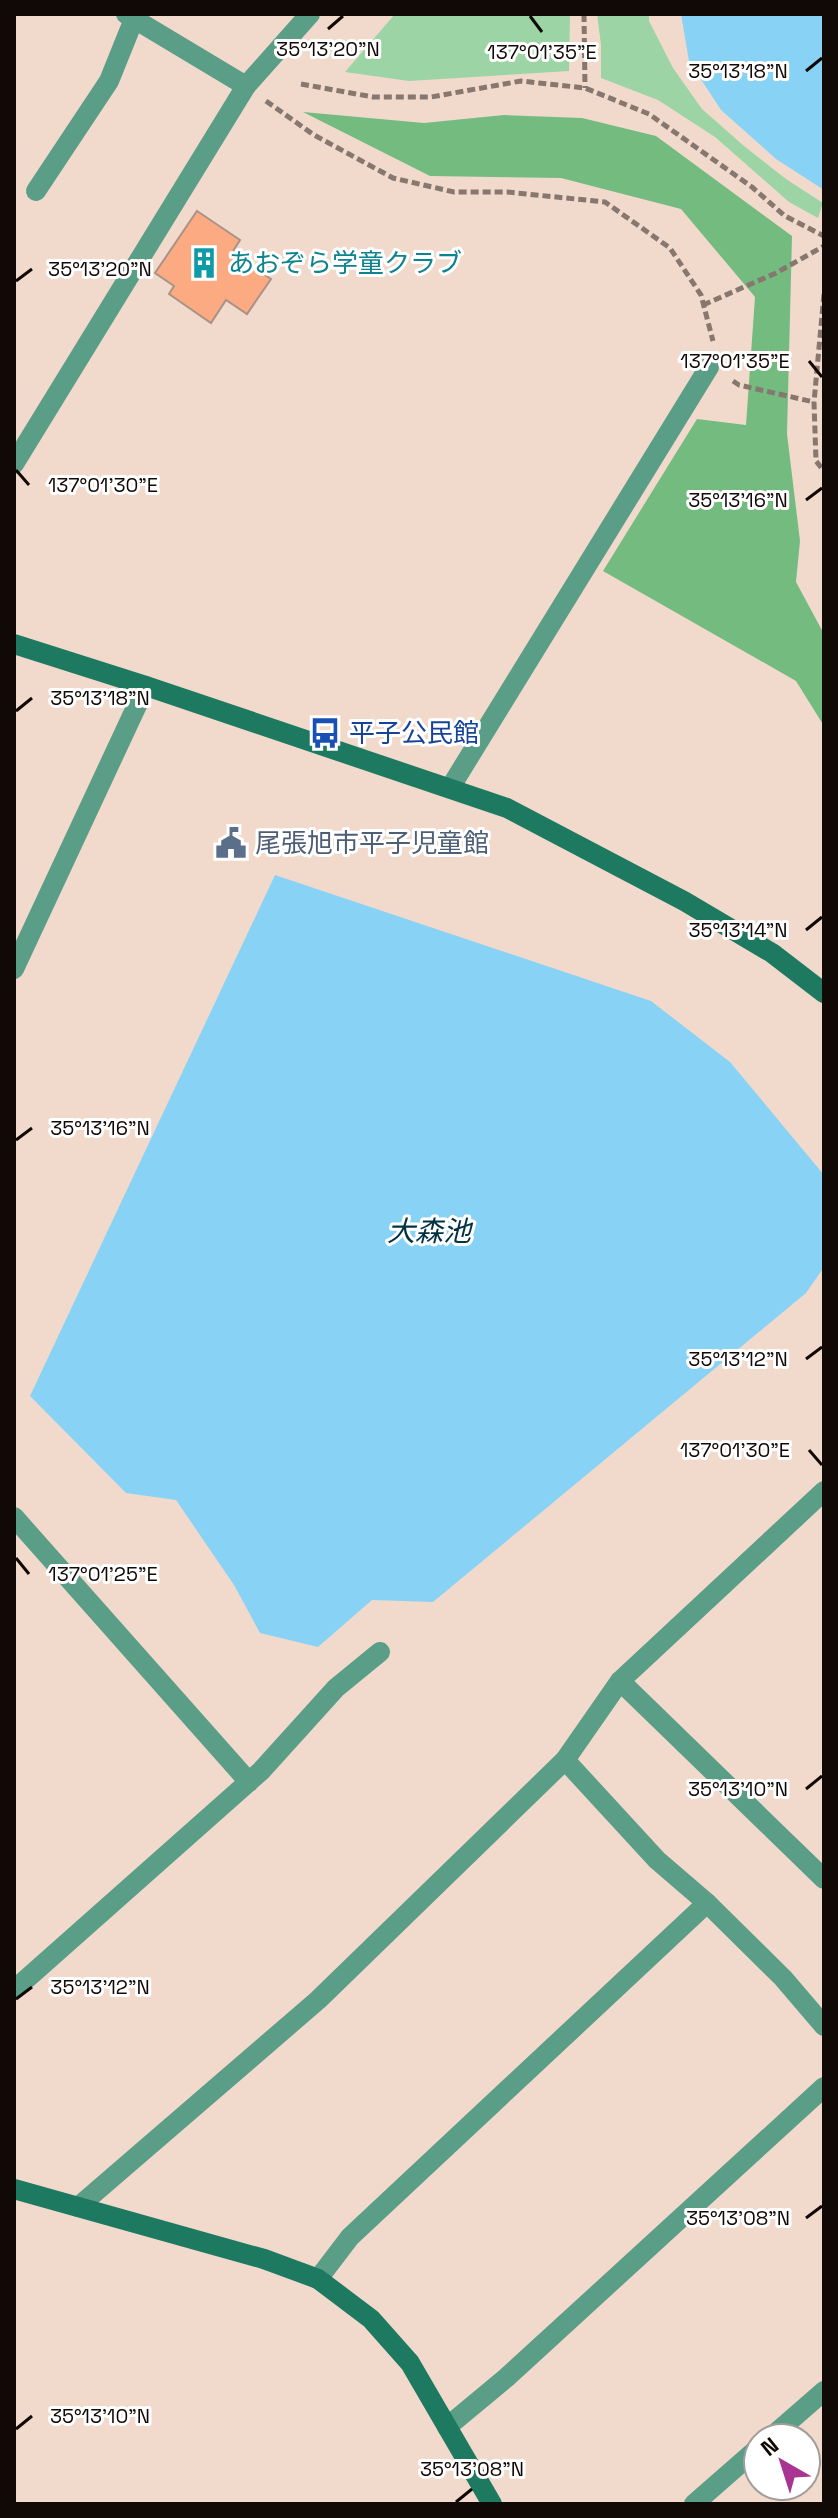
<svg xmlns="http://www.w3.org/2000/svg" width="838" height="2518" viewBox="0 0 838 2518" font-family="'Space Grotesk','Noto Sans JP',sans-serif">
<rect width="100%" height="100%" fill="#f1dacc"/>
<!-- green -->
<g fill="#9dd4a5">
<path d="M395 14H570L569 71 409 81 345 72Z"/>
<path d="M597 14H649V21L673 68 702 109 744 146 786 179 823 203 818 218 789 202 715 137 658 100 601 78V45Z"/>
</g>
<!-- forest -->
<path fill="#74bb80" d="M303 112 424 123 504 115 582 118 656 136 792 236 787 434 800 541 796 582 824 634V726L796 681 603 571 697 419 746 425 755 297 681 209 561 178 430 176Z"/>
<!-- water -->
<g fill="#88d3f5">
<path d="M681 14H824V190L776 159 721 110 689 61Z"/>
<path d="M275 875 651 1001 730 1062 824 1175V1267L806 1293 433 1602 372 1600 318 1647 260 1633 234 1585 176 1500 126 1493 30 1396Z"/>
</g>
<!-- building -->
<path fill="#fcaa82" stroke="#a99287" stroke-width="2" d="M197 211 240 240 232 253 271 279 247 314 226 300 211 323 169 294 174 286 155 273Z"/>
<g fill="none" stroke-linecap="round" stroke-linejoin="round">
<!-- path -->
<g stroke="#87776e" stroke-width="5" stroke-dasharray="8 4" stroke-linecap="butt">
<path d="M584 14 585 88"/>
<path d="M301 84 373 97H431L521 81 585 88 649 114 752 187 785 216 824 236"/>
<path d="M266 101 314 135 393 178 454 192H507L605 202 670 248 701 295 713 341"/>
<path d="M824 294 814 402 816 461 824 471"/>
<path d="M703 305 776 273 824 246"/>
<path d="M733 381 739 385 814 402"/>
</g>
<!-- street -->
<g stroke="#5b9e87" stroke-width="20">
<path d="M126 14 246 86"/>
<path d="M36 191 109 81 134 19"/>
<path d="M14 464 246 86 310 14"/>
<path d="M450 788 709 367"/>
<path d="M14 969 146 686"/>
<path d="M14 1517 249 1782"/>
<path d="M620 1681 824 1879"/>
<path d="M565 1760 657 1860 707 1903 783 1978 824 2026"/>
<path d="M14 1990 261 1771 336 1688 380 1652"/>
<path d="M78 2207 318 2000 565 1760 620 1681 824 1491"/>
<path d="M318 2279 350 2237 707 1903"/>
<path d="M447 2427 506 2378 824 2087"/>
<path d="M770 2438 824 2391"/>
<path d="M694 2504 758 2448"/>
</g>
<!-- secondary -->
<g stroke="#1d7960" stroke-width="20">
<path d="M14 644 146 686 507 808 684 901 772 953 824 993"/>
<path d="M14 2189 264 2259 318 2279 371 2319 410 2363 492 2504"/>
</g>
</g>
<!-- ticks -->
<path fill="none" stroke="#110906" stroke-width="3" d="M530 16 542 32M328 29 343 16M806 71 822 58M16 281 32 269M809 361 822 377M16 470 29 485M806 500 822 488M16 711 32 698M806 930 822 917M16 1140 32 1128M806 1359 822 1347M809 1450 822 1465M16 1558 29 1574M806 1789 822 1776M16 1999 32 1987M806 2218 822 2206M16 2429 32 2416M456 2502 472 2489"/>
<!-- icons -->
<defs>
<symbol id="building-bare" viewBox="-9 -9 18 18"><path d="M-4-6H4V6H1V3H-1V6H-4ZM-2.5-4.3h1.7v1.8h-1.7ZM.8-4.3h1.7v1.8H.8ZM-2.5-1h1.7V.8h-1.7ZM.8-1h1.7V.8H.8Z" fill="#0f9aa8" stroke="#fff" stroke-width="2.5" paint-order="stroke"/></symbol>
<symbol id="bus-bare" viewBox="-9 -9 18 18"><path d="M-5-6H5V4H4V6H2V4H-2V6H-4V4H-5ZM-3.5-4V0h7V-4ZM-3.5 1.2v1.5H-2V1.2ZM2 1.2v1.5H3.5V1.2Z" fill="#1a4fb4" stroke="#fff" stroke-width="2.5" paint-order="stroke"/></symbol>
<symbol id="civic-bare" viewBox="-9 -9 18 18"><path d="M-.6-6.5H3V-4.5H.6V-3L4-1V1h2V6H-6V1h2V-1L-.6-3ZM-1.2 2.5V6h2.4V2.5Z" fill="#5c6f8a" stroke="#fff" stroke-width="2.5" paint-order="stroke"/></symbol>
</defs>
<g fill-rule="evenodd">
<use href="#building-bare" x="182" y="241" width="44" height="44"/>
<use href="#bus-bare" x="303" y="711" width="44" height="44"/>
<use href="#civic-bare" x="209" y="821" width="44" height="44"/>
</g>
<g text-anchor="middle" stroke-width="6" stroke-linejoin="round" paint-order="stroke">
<!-- culture labels -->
<g font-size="26" fill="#0d838f" stroke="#fff" text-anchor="start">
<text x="228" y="272">あおぞら学童クラブ</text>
</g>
<!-- transit labels -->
<g font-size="26" fill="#164399" stroke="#fff" text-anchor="start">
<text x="349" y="742">平子公民館</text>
</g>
<!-- service labels -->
<g font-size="26" fill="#4e5e75" stroke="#fff" text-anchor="start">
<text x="255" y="852">尾張旭市平子児童館</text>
</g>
<!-- water labels -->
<g font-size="28" font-style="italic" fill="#023142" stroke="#fff">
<text x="429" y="1241">大森池</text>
</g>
</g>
<g font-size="20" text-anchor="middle" fill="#110906" stroke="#fff" stroke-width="6" stroke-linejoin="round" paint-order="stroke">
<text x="328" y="56">35°13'20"N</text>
<text x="542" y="59">137°01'35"E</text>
<text x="738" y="78">35°13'18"N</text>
<text x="100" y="276">35°13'20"N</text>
<text x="735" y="368">137°01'35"E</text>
<text x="103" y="492">137°01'30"E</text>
<text x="738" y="507">35°13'16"N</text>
<text x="100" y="705">35°13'18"N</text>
<text x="738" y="937">35°13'14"N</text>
<text x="100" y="1135">35°13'16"N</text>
<text x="738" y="1366">35°13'12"N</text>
<text x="735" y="1457">137°01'30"E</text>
<text x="103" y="1581">137°01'25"E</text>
<text x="738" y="1796">35°13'10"N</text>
<text x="100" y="1994">35°13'12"N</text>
<text x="738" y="2225">35°13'08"N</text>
<text x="100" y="2423">35°13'10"N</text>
<text x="472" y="2476">35°13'08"N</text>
</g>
<!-- border -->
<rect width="838" height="2518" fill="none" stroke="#110906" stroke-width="32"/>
<!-- north arrow -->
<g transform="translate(782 2462) rotate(321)"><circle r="38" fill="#ffffff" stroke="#a09d9b" stroke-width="2"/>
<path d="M0-6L14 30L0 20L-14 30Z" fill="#a73591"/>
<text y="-12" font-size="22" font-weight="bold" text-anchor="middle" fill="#110906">N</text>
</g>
</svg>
